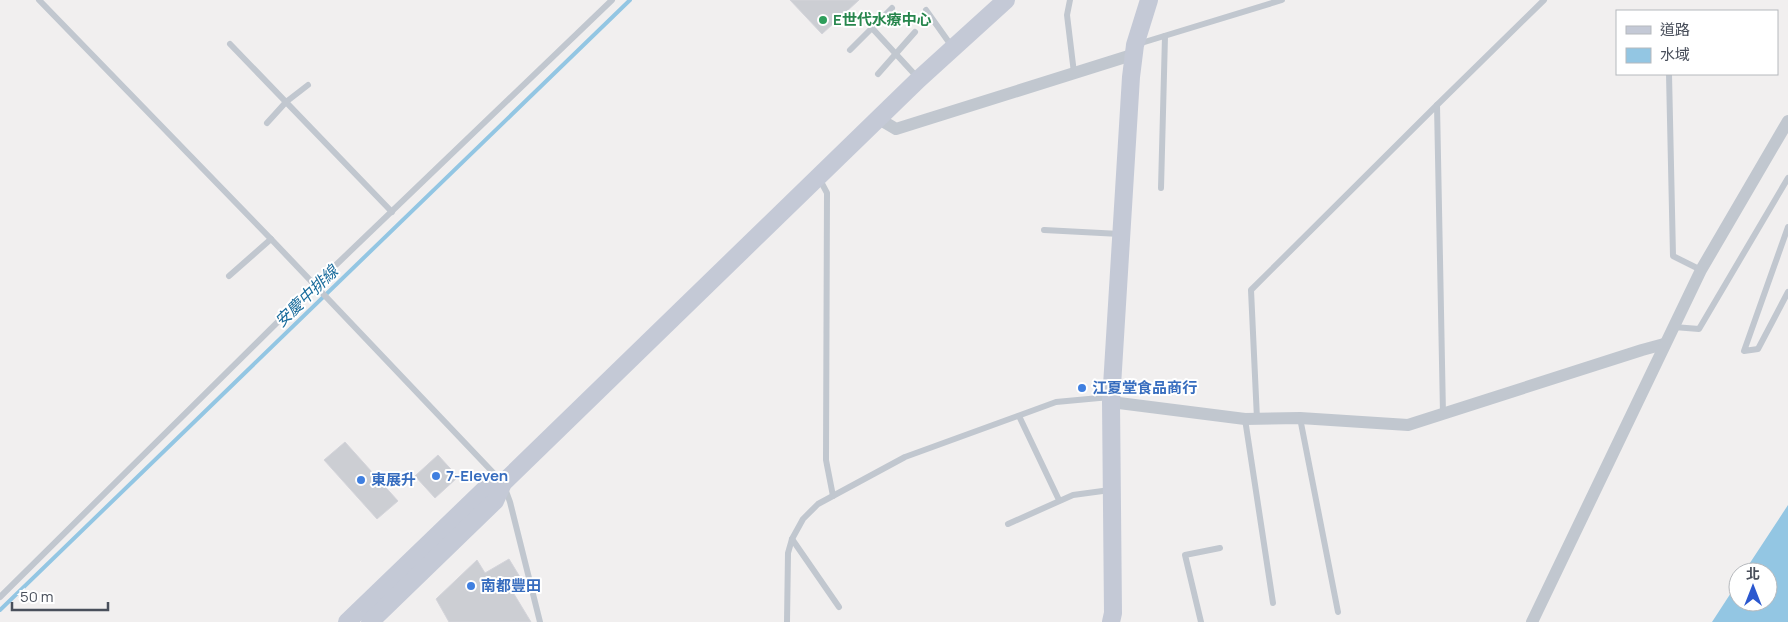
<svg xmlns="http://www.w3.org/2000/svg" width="1788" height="622" viewBox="0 0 1788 622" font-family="Manrope,'Noto Sans TC',sans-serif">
<rect width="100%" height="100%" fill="#f1efef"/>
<!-- water -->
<path fill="#93c6e3" d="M1788 505V622H1712L1738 582V602H1768V572H1744Z"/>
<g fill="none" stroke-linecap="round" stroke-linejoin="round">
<!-- stream -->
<path stroke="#93c6e3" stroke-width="4" d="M0 610 630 0"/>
</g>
<!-- building -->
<g fill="#ccced3" stroke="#d4d4da">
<path d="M790 0H859L822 34Z"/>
<path d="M345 442 398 501 377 519 324 460Z"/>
<path d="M438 455 458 477 435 498 415 476Z"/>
<path d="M509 559 523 582 511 589 531 622H449L436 599 477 560 485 573Z"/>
</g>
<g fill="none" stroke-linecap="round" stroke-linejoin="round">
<!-- lane -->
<g stroke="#c1c7cf" stroke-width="6">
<path d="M39 0 271 239 503 483 510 502 540 622"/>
<path d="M1070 0 1067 15 1074 73"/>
<path d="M926 10 953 48"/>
<path d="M871 27 918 78"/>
<path d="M230 44 392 212"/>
<path d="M1138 44 1282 0"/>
<path d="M850 50 892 8"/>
<path d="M878 74 915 32"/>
<path d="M1669 74 1673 256 1701 270"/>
<path d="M1437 105 1544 0"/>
<path d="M267 123 286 102 308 85"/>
<path d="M819 178 827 193 826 460 833 496"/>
<path d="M1161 188 1165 36"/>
<path d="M1788 227 1744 351 1758 349 1788 292"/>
<path d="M1044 230 1120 234"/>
<path d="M229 276 271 239"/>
<path d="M1674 327 1699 329 1788 178"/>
<path d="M1019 416 1059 500"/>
<path d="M1300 418 1338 612"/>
<path d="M1245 419 1273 603"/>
<path d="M1257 419 1251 290 1437 105 1443 414"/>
<path d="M1008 524 1073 495 1110 490"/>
<path d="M792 539 839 607"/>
<path d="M0 597 315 285 612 0"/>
<path d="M787 622 788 553 792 539 803 519 818 504 905 457 1056 402 1110 397"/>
<path d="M1201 622 1185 555 1220 548"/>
</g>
<!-- street -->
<g stroke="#c1c7cf" stroke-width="12">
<path d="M879 119 896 129 1135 54"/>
<path d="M1111 402 1245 419 1300 418 1408 425 1642 350 1664 344"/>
<path d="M1532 622 1701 270 1788 121"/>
</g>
<!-- secondary -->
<g stroke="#c4c9d6" stroke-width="18">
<path d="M347 622 485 489 503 483"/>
<path d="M370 622 495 501 503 483 919 79 1006 0"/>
<path d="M1111 622 1113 613 1111 402 1131 77 1135 45 1149 0"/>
</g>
</g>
<!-- markers -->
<circle fill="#2e9e5b" stroke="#fff" stroke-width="2" cx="823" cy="20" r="5"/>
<g fill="#3f7fe0" stroke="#fff" stroke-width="2">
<circle cx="1082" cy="388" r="5"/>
<circle cx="436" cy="476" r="5"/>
<circle cx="361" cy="480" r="5"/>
<circle cx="471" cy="586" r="5"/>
</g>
<g text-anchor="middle" stroke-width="4" stroke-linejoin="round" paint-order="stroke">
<!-- leisure labels -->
<g font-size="15" font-weight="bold" fill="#27864d" stroke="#fff" text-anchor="start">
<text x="833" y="25">E世代水療中心</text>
</g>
<!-- shop labels -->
<g font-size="15" font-weight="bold" fill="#366cbe" stroke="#fff" text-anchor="start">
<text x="1092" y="393">江夏堂食品商行</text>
<text x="446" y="481">7-Eleven</text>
<text x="371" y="485">東展升</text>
<text x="481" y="591">南都豐田</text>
</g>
<!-- water labels -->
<g font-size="16" font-style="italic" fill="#1a6c9c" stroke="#fff">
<text transform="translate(306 296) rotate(-44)" y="6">安慶中排線</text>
</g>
</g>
<!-- legend -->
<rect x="1616" y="10" width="162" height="65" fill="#ffffff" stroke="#b6b9bd"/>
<rect x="1626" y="26" width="25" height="8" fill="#c4c9d6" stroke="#b6b9bd"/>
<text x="1660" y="35" font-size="15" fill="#494f5b">道路</text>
<rect x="1626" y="48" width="25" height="15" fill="#93c6e3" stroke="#b6b9bd"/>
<text x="1660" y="60" font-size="15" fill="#494f5b">水域</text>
<!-- north arrow -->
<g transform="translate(1753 587)"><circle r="24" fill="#ffffff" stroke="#b6b9bd"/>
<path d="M0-4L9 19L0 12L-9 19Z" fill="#2b58cf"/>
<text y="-8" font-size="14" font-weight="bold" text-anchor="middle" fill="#494f5b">北</text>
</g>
<!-- scale -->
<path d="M12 602v8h96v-8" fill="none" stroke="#494f5b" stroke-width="2.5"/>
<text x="20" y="602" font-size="15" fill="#494f5b" stroke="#ffffff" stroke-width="4" paint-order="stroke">50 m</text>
</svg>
